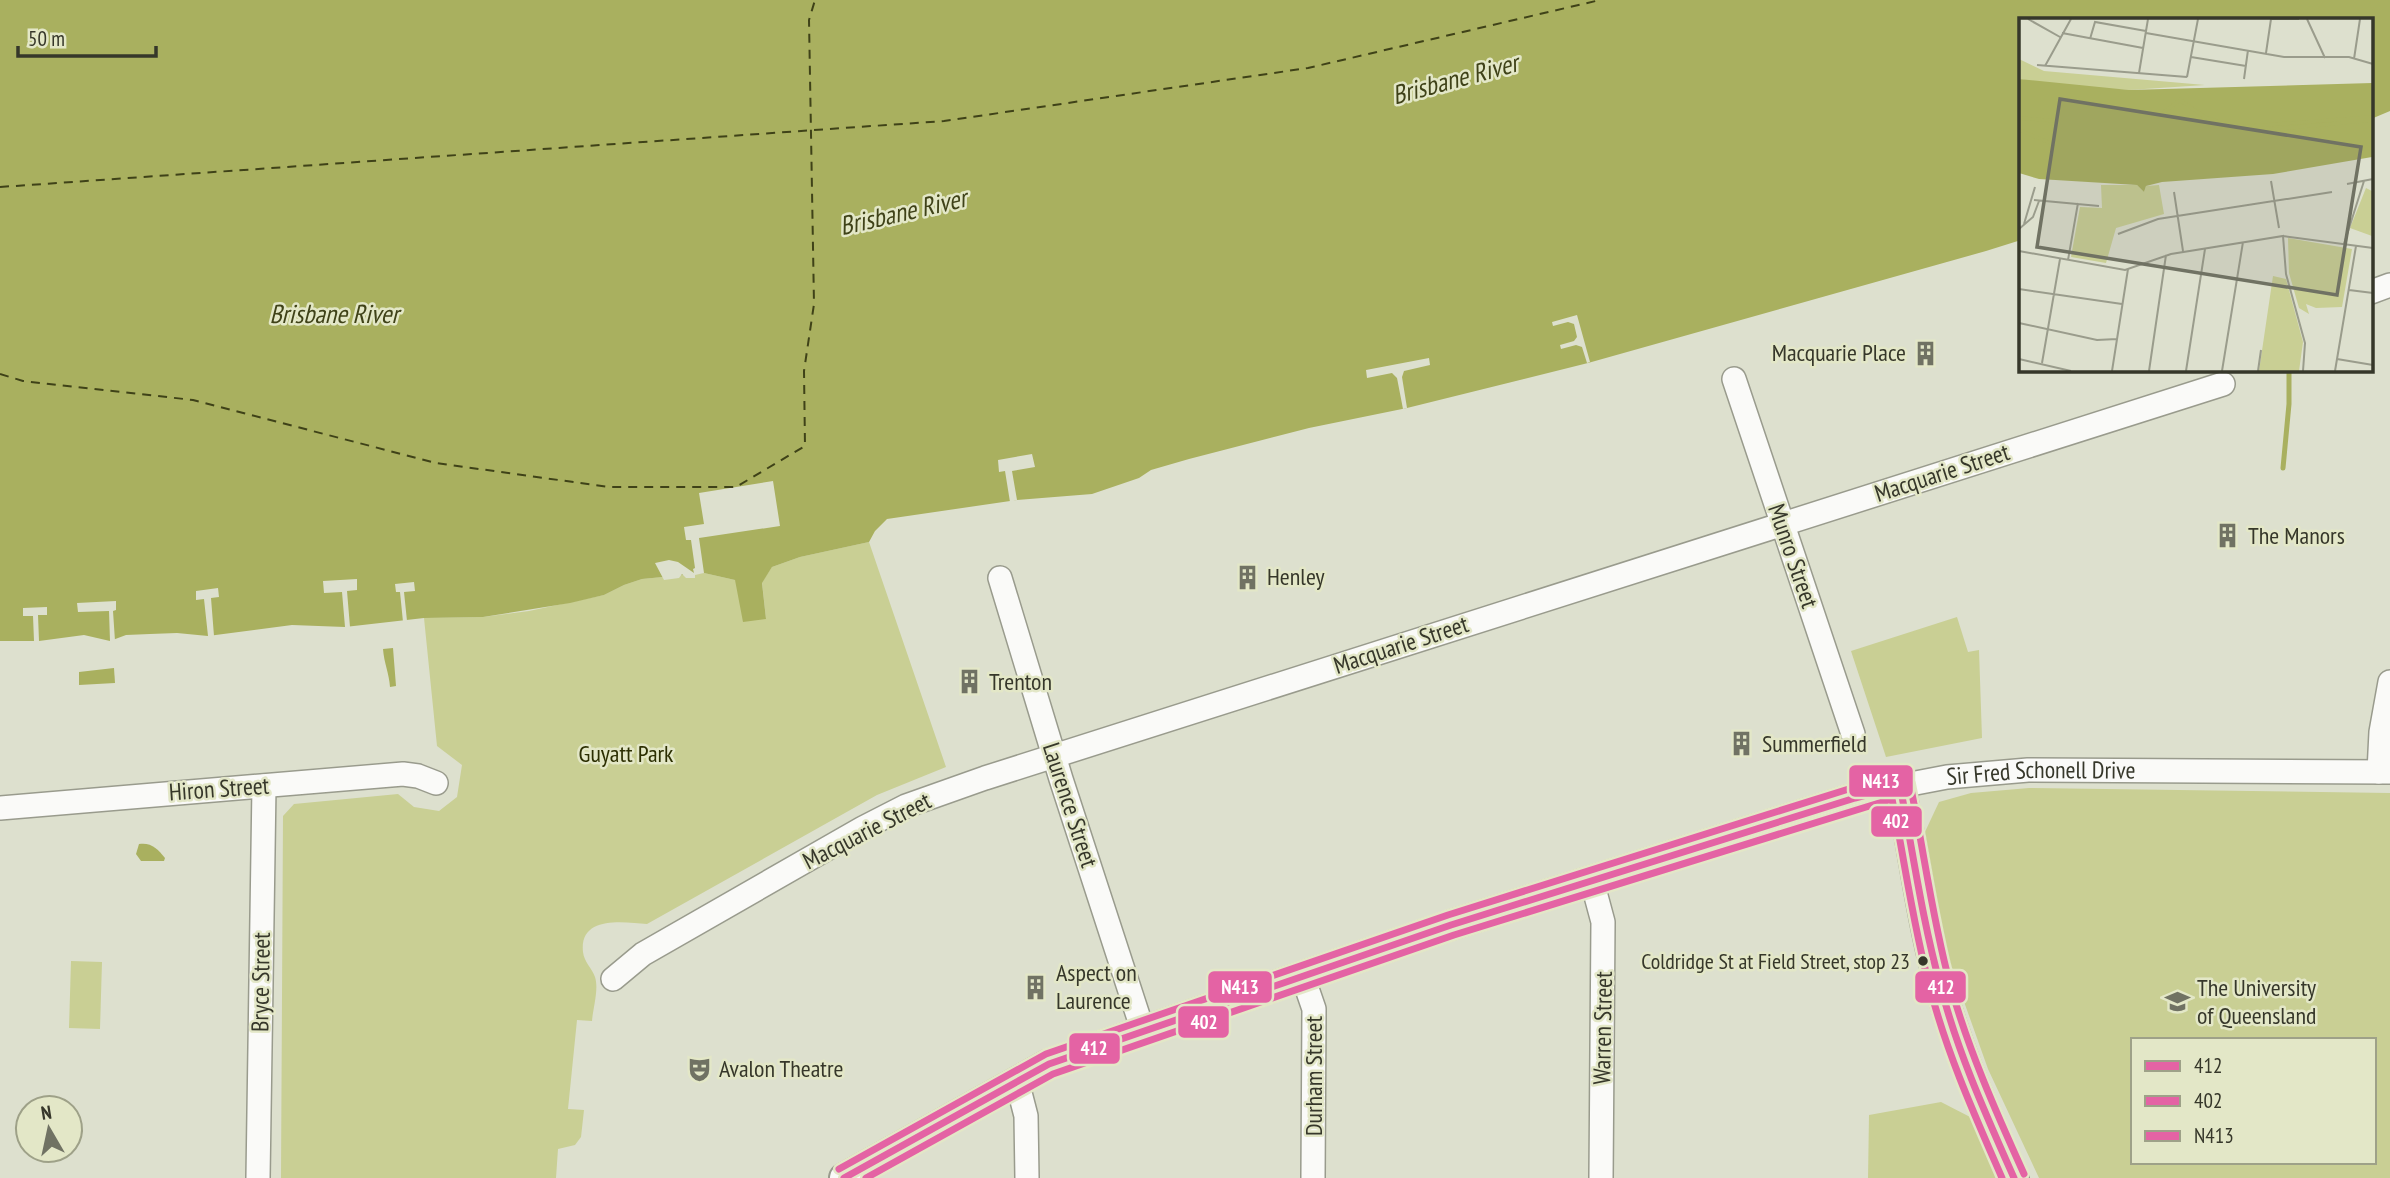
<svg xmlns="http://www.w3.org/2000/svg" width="2390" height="1178" viewBox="0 0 2390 1178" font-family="'PT Sans Narrow',sans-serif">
<rect width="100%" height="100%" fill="#dde0ce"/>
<!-- green -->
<g fill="#c9cf94" fill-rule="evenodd">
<path d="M869 542 946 767 877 795 647 924C624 922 579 915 583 952 584 962 592 968 595 977 599 989 593 1008 592 1021L577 1020 568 1109 584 1110 581 1137 575 1145 558 1149 556 1178H281L283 816 294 804 398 794 414 807 439 811 457 797 462 765 437 746 424 618 483 617 529 611 604 595 624 585 642 579 704 573 735 580 766 619 762 582 772 567 800 557Z"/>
<path d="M1957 617 1968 652 1979 650 1982 738 1886 757 1851 651Z"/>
<path d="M2029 788 2390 793V1178H2039L1988 1069 1941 937 1924 834 1939 802 1971 793ZM2133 1040H2374V1162H2133Z"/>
<path d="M71 961 102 962 100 1029 69 1028Z"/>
<path d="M1941 1102 1974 1119 2001 1178H1868L1869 1115Z"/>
</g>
<!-- water -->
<g fill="#a9b05f">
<path d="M0 0H2390V111L2371 119V19H2021V240L1986 251 1588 363 1407 408 1309 428 1189 459 1151 470 1139 478 1092 494 1017 500 887 519 875 531 869 542 800 557 772 567 762 583 766 619 743 622 735 580 704 573 642 579 624 585 604 595 570 603 483 617 424 618 345 627 292 625 208 636 177 633 150 634 126 635 110 641 84 635 39 641H0Z"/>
<path d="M393 648 396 686 390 687C389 673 384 663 383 649Z"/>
<path d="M114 668 115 683 79 685V672Z"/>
<path d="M139 844C151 842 158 849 165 858L164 861H141L136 854Z"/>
</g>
<!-- pier -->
<g fill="#dde0ce">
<path d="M1577 315 1590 362 1587 363 1582 347 1576 345 1561 349 1560 345 1574 341 1577 337 1574 324 1568 322 1553 326 1552 322Z"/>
<path d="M1429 358 1430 365 1404 371 1402 377 1407 408 1403 409 1397 378 1392 373 1367 378 1366 370Z"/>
<path d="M1032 454 1035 467 1012 471 1017 500 1010 502 1005 471 999 472 998 460Z"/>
<path d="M773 481 780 526 699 538 704 573 695 575V578H686L682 574 679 578 664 580 655 563 669 560 678 562 694 573 693 569 695 568 691 540H686L684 527 704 524 699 493Z"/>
<path d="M357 579V590L347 591 350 627H345L342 592 324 593 323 581Z"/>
<path d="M414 582 415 591 404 592 407 621 403 622 400 592H396L395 584Z"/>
<path d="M218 588 219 597 211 598 214 636H208L204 599 196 600V591Z"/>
<path d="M116 601V610L113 611 115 641H110L109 611 78 612 77 603Z"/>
<path d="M47 607V615H38L39 641H34L33 616H23V608Z"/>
</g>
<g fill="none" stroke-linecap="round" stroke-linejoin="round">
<!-- stream -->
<path stroke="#a9b05f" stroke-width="5" d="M2283 468 2289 404V369"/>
<!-- ferry -->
<g stroke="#3f4218" stroke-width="2" stroke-dasharray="9 7" stroke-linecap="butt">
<path d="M0 187 944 121 1308 68 1600 0"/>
<path d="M0 374 23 381 193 400 436 463 609 487H736L805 446 804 371 814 304 809 20 815 0"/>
</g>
<defs>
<g id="minor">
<path d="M2371 292 2390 285"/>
<path d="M1734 379 1853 734"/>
<path d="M1000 578 1061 779 1143 1031"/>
<path d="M2379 772 2381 732 2390 682"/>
<path id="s1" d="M1900 786 1947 777 2028 770 2390 772"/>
<path d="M0 808 403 774 418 776 436 783"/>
<path d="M1592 881 1603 922 1601 1178"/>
<path d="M1303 977 1314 1009 1313 1178"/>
<path d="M613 979 643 954 863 828 906 806 985 778 2223 384"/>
<path d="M1017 1081 1026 1116 1027 1178"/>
<path d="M258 1178 264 786"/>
</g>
<path id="major" d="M844 1178 1049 1064 1451 925 1855 798 1900 786C1912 843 1919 902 1933 959 1951 1035 1982 1107 2014 1178"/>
</defs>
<!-- minor casing -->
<use href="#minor" stroke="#999b8d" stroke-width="26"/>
<!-- major casing -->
<use href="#major" stroke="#999b8d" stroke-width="32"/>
<!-- minor -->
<use href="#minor" stroke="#fafaf8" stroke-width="23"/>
<!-- major -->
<use href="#major" stroke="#fafaf8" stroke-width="28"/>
<defs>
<g id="bus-1">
<path d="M1900 786C1913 852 1922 919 1940 984 1957 1051 1986 1115 2014 1178"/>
<path d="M844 1178 1049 1064 1451 925 1855 798 1900 786"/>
</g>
<path id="bus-2" d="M866 1178 1053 1074 1454 935 1892 799C1905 862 1913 926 1930 988 1947 1054 1975 1116 2002 1178"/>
<path id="bus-3" d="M839 1169 1046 1054 1448 915 1852 788 1900 776 1907 778 1910 784C1924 851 1932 918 1950 984 1968 1049 1996 1112 2024 1174"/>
</defs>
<!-- bus-1 casing -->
<use href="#bus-1" stroke="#e3e7c7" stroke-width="12"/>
<!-- bus-2 casing -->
<use href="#bus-2" stroke="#e3e7c7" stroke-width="12"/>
<!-- bus-3 casing -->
<use href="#bus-3" stroke="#e3e7c7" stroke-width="12"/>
<!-- bus-1 -->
<use href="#bus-1" stroke="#e463a4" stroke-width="7"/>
<!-- bus-2 -->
<use href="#bus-2" stroke="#e463a4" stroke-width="7"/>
<!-- bus-3 -->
<use href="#bus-3" stroke="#e463a4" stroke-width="7"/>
</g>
<!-- icons -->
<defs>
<symbol id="building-bare" viewBox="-9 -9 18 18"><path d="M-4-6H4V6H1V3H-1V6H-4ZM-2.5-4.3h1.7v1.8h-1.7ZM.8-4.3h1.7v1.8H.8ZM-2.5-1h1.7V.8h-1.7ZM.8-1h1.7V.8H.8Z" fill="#707263" stroke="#e3e7c7" stroke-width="2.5" paint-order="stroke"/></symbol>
<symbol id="university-bare" viewBox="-9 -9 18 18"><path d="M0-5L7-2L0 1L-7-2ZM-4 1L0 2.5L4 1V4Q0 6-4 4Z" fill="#707263" stroke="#e3e7c7" stroke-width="2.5" paint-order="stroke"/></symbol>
<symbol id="theatre-bare" viewBox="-9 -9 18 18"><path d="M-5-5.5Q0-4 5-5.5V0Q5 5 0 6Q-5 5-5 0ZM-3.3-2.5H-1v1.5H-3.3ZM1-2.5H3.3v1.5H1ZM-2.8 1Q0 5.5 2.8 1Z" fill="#707263" stroke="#e3e7c7" stroke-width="2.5" paint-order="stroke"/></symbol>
</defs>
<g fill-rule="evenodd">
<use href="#building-bare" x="1908" y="336" width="35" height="35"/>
<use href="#building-bare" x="2210" y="518" width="35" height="35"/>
<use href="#building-bare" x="1230" y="560" width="35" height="35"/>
<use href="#building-bare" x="952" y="664" width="35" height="35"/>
<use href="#building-bare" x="1724" y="726" width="35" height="35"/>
<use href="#building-bare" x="1018" y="970" width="35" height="35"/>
<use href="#university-bare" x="2160" y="984" width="35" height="35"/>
<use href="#theatre-bare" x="682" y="1052" width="35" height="35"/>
</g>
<!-- markers -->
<circle fill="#36372a" stroke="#e3e7c7" stroke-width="2.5" cx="1923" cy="961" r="6"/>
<g text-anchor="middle" stroke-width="5" stroke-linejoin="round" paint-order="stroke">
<!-- bus labels -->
<g font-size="22" fill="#36372a" stroke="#e3e7c7" text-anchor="end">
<text x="1910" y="969">Coldridge St at Field Street, stop 23</text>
</g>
<!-- poi labels -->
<g font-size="24" fill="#36372a" stroke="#e3e7c7" text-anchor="start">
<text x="1906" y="361" text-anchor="end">Macquarie Place</text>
<text x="2248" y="544">The Manors</text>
<text x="1267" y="585">Henley</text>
<text x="989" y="690">Trenton</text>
<text x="1762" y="752">Summerfield</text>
<text x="1056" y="981">Aspect on<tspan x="1056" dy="28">Laurence</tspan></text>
<text x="2197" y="996">The University<tspan x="2197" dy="28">of Queensland</tspan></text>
<text x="719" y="1077">Avalon Theatre</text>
</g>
<!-- street labels -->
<g font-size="24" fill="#36372a" stroke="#e3e7c7">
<text transform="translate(1942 473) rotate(-18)" y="8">Macquarie Street</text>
<text transform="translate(1793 556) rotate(71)" y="8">Munro Street</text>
<text transform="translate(1401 645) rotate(-18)" y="8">Macquarie Street</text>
<text dy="8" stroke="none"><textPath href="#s1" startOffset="142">Sir Fred Schonell Drive</textPath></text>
<text transform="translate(219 789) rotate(-4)" y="8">Hiron Street</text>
<text transform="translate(1070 805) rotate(72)" y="8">Laurence Street</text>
<text transform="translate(867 831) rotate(-27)" y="8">Macquarie Street</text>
<text transform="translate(261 982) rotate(-89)" y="8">Bryce Street</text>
<text transform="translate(1603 1028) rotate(-89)" y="8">Warren Street</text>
<text transform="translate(1314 1076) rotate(-90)" y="8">Durham Street</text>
</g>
<!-- park labels -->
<g font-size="24" fill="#2c2f02" stroke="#e3e7c7">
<text x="626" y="762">Guyatt Park</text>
</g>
<!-- water labels -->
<g font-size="26" font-style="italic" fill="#3f4218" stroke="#e3e7c7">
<text transform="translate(1455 79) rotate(-15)" y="9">Brisbane River</text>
<text transform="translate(903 212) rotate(-13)" y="9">Brisbane River</text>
<text x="334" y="323">Brisbane River</text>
</g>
</g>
<!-- overview -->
<g transform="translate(2019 18)">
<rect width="354" height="354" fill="#dde0ce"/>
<path d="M0 41 25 53 186 67 110 72 49 69 0 61ZM82 167H118L125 174 127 168 140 167 145 196 97 210 87 245 52 239 61 189 83 190ZM347 170 353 173V218L331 210ZM269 220 333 231 323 289 297 290 287 286 290 296 280 290 270 255ZM254 258 267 261 284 324 280 353H240Z" fill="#c9cf94"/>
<path d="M0 61 110 72 353 65V139L254 156 143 164 127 168 125 174 118 167 20 161 0 155Z" fill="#a9b05f"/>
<path fill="none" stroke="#a9b05f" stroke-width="3.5" d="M0 100 204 116 354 102M0 112 87 148 124 157 134 153 145 94 161 82 187 100 219 109 354 99"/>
<path fill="none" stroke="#9a9c8c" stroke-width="2" d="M9 1 41 19M251 1H280M288 1 306 40M43 15 124 30M127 15 265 39H330L354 46M71 21 76 4 127 13M247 35 252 1M172 39 227 48M335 41 341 1M18 47 168 59M26 48 52 1M120 55 129 1M168 59 179 1M225 61 229 32M252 163 260 210M328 166 354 161M155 174 164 233M15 182 80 188M5 206 16 169M0 211 14 199 20 183M99 216 139 201 313 174M264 218 354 230M325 226 345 163M0 233 106 252 152 236 264 218 267 256 286 325 284 353M49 242 59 185M0 271 103 286M330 272 354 275M0 305 78 322 98 321M0 341 52 353M318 341 354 347M23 345 41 241M93 353 109 251M130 353 147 237M167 353 186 231M203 353 224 224M239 353 242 332M316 353 337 228"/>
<path fill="#707263" fill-opacity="0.15" stroke="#707263" stroke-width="3.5" d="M41 81 342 129 318 277 18 229Z"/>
<rect width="354" height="354" fill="none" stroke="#36372a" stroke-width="3.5"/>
</g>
<g stroke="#e3e7c7" stroke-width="2.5">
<rect x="1848" y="764" width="66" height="34" rx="7" fill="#e463a4"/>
<rect x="1870" y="805" width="53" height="33" rx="7" fill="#e463a4"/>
<rect x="1914" y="970" width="53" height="34" rx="7" fill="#e463a4"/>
<rect x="1207" y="970" width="66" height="34" rx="7" fill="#e463a4"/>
<rect x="1177" y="1005" width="53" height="34" rx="7" fill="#e463a4"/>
<rect x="1068" y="1032" width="53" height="33" rx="7" fill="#e463a4"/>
</g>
<g font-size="19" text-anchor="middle" font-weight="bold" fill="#fff">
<text x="1881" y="788">N413</text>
<text x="1896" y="828">402</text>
<text x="1941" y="994">412</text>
<text x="1240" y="994">N413</text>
<text x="1204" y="1029">402</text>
<text x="1094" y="1055">412</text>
</g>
<!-- legend -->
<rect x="2131" y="1038" width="245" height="126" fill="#e3e7c7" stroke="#9ea188" stroke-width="2"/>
<rect x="2145" y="1061" width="35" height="10" fill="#e463a4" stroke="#9ea188" stroke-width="2"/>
<text x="2194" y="1073" font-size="21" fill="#36372a">412</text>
<rect x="2145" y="1096" width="35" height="10" fill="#e463a4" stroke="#9ea188" stroke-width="2"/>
<text x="2194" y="1108" font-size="21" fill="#36372a">402</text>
<rect x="2145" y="1131" width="35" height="10" fill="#e463a4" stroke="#9ea188" stroke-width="2"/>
<text x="2194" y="1143" font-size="21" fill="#36372a">N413</text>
<!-- north arrow -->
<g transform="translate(49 1129) rotate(351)"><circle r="33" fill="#e3e7c7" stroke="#9ea188" stroke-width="2"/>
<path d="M0-5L12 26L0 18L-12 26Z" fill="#707263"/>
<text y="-10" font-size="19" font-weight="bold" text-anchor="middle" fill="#36372a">N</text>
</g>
<!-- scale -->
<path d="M18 46v10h138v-10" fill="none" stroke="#36372a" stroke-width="3.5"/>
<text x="28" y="46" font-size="21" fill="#36372a" stroke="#e3e7c7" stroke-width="5" paint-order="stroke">50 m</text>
</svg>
